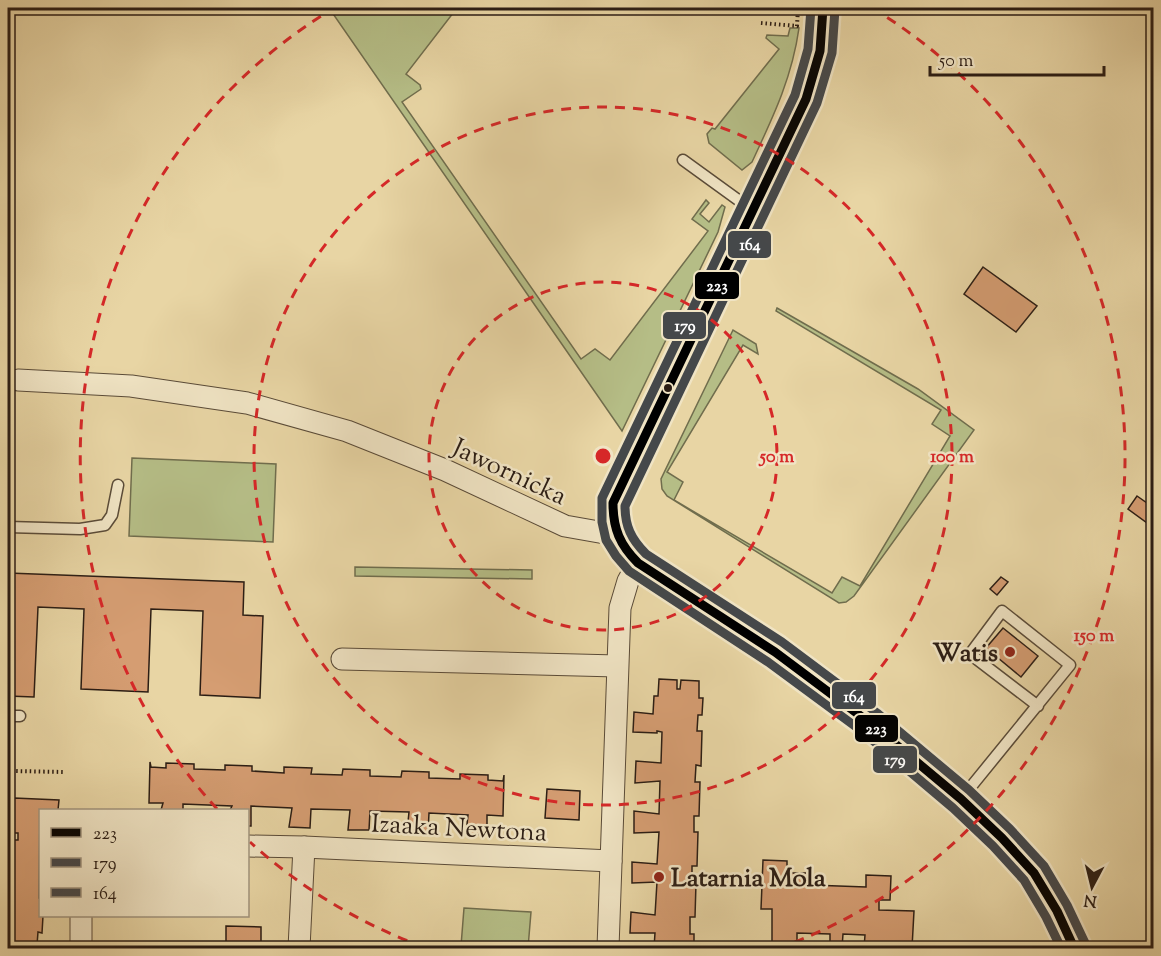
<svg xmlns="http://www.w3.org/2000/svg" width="1161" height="956" viewBox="0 0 1161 956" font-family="'Sorts Mill Goudy',serif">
<rect width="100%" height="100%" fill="#e8d5a4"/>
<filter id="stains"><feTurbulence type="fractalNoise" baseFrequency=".00333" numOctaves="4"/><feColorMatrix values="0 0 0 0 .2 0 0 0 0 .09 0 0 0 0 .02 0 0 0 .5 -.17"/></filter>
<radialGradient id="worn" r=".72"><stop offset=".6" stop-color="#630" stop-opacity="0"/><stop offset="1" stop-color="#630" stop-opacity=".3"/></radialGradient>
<!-- green -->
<g fill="#b5bd86" stroke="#706d4d" stroke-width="1.5">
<path d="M329 8H438L445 13 449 8H457L406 74 420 85 421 89 402 102 581 359 595 349 610 360 708 231 692 219 706 200 709 203 700 214 709 222 722 205 725 207 718 232 622 431Z"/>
<path d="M790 28H799C792 78 773 117 752 162L742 170 709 143 707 134 712 128 715 129 779 49 766 38 767 35 788 36Z"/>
<path d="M777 308 918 389 974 430 854 596 846 602 839 603 667 496 662 489 661 479 733 330 756 344 758 354 743 345 667 472 683 482 674 500 832 593 842 577 860 586 950 436 932 424 941 410 776 311Z"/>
<path d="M132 458 276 464 273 542 129 536Z"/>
<path d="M355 567 532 570V579L355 576Z"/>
<path d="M464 908 531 912 528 948 461 946Z"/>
</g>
<!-- building -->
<g fill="#d59d72" stroke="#2b1d14" stroke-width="1.5">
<path d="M983 267 1037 306 1016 332 964 294Z"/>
<path d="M1137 496 1154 508V528L1128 509Z"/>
<path d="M8 573 244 582 243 615 263 616 260 698 200 695 203 611 151 609 148 692 81 689 84 609 38 607 34 697 8 696Z"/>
<path d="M1001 577 1008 582 997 595 990 589Z"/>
<path d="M1003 628 1038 656 1021 677 986 648Z"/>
<path d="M659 679 677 680V689H680L681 680 699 681V698H703L702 715H698L697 731H702L701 766 696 765 695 782H700L699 816H694V832H698L697 866H692V883H696L695 917H690V934H694V948H654L655 933H630L631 912 655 915 657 882 632 883V862L657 864 659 832 634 833V811L659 814 660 781 635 783 636 761 661 763 662 732 657 731V733L633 732 634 712 653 714 654 696H658Z"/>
<path d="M150 762 151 767 166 768V763L194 764V769L225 770V765L252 766V771L284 773V767L312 768 311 774 342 775 343 769 370 770V776L401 777 402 771 429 772V778L460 779V774L488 775V780L503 781 504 775 503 816 487 815V835L466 834 468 815 429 813 428 833 407 832 409 812 370 811 369 830H348L350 810 311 809 310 828 289 827 292 808 251 806V826H248V810H230L232 806 183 804V810H161L163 803H149Z"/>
<path d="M547 789 580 791 579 820 545 818Z"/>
<path d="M14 798 59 800 58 810H40L39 898H40V916H43L42 933 38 932 37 945H50V948H8V840H18V833H12Z"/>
<path d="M763 860 787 861V873H811V885L866 887V875L891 876 890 900H879V910L914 911 912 948H864L865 935 843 934 842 948H830V934L797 933V945L772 944V909H761Z"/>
<path d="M226 926 261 927V943L271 945V948H226Z"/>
</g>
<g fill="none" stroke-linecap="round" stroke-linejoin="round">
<defs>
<g id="service">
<path d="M683 160 752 210"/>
<path d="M8 527 80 529 105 525 112 515 118 485"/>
<path d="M8 716H20"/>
<path d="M961 799 1070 665 1002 611 970 654 1038 706"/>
</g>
<g id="minor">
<path d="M823 8 820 51 806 99 613 503C612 531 618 544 638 563L775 652 870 723 961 799 1002 838 1034 873 1057 911 1074 948"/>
<path d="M18 380 131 386 247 403 347 431 445 470 565 526 616 535"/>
<path d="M342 659 617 666"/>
<path d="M248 846 304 847 611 861"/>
<path d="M81 948V916"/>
<path d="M299 948 304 847"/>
<path d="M608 948 620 608 628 581 638 563"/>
</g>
</defs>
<!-- service casing -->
<use href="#service" stroke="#5a4b38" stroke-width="13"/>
<!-- minor casing -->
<use href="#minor" stroke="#5a4b38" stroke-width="23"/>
<!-- path -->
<g stroke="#2b1d14" stroke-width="4" stroke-dasharray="1.5 3" stroke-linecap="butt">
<path d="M490 12 494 8"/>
<path d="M761 23 797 26 798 8"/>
<path d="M8 780 13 771 63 772"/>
</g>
<!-- service -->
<use href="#service" stroke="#f0e4c4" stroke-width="10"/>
<!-- minor -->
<use href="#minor" stroke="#f0e4c4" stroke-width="21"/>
<defs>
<path id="bus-1" d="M823 8 820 51 806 99 613 503C613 529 620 545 638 563L775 652 870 723 961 799 1002 838 1034 873 1057 911 1074 948"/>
<path id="bus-2" d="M811 8 808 49 795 95 602 498V522L606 540 616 556 629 571 768 662 863 732 953 808 993 846 1024 880 1046 917 1061 948"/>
<path id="bus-3" d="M835 9 832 53 817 103 625 506C625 526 631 539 646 554L782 642 877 713 969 790 1010 829 1044 866 1067 905 1085 943"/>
</defs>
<!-- bus-1 casing -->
<use href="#bus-1" stroke="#f0e4c4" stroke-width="14"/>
<!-- bus-2 casing -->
<use href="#bus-2" stroke="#f0e4c4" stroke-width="14"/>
<!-- bus-3 casing -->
<use href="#bus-3" stroke="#f0e4c4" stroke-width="14"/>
<!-- bus-1 -->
<use href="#bus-1" stroke="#000" stroke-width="9"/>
<!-- bus-2 -->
<use href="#bus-2" stroke="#45484a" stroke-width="9"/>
<!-- bus-3 -->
<use href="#bus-3" stroke="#45484a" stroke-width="9"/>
</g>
<!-- distance rings -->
<g fill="none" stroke="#d62828" stroke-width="3" stroke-dasharray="10 8">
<circle cx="603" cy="456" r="174"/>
<circle cx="603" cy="456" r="349"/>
<path d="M424 947A523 523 0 0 1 250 842M217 809A523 523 0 0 1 334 8M872 8A523 523 0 0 1 782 947"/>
</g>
<!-- markers -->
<circle fill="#2b1d14" stroke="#f0e4c4" stroke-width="2" cx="668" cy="388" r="5"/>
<g fill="#8f2418" stroke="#f0e4c4" stroke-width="2">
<circle cx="1010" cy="652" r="6"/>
<circle cx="659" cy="877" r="6"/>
</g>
<g text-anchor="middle" stroke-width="5" stroke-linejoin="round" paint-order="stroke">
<!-- street labels -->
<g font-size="26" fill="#2b1d14" stroke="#f0e4c4">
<text transform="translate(510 471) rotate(25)" y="9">Jawornicka</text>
<text transform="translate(459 827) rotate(3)" y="9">Izaaka Newtona</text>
</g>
<!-- poi labels -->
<g font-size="26" font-weight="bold" fill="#2b1d14" stroke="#f0e4c4" text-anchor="end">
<text x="998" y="661">Watis</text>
<text x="671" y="886" text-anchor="start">Latarnia Mola</text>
</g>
</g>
<circle cx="603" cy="456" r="9" fill="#d62828" stroke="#f0e4c4" stroke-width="3"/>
<g font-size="18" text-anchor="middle" font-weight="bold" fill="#d62828" stroke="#f0e4c4" stroke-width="5" stroke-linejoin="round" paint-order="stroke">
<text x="777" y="462">50 m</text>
<text x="952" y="462">100 m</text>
<text x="1094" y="641">150 m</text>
</g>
<g stroke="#f0e4c4" stroke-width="2">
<rect x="727" y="230" width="45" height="29" rx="6" fill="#45484a"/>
<rect x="694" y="271" width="46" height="29" rx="6" fill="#000"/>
<rect x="662" y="311" width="45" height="29" rx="6" fill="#45484a"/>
<rect x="831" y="681" width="46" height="29" rx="6" fill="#45484a"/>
<rect x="854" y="714" width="45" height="29" rx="6" fill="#000"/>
<rect x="872" y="745" width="46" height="29" rx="6" fill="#45484a"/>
</g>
<g font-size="16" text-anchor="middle" font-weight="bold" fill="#fff">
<text x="750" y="250">164</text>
<text x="717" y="291">223</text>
<text x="685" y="331">179</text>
<text x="854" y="702">164</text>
<text x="876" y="734">223</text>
<text x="895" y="765">179</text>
</g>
<!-- margin -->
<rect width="1161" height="956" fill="none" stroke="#e8d5a4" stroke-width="30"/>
<rect x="9" y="9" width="1143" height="938" fill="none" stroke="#2b1d14" stroke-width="3"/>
<rect x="15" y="15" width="1131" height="926" fill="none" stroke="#2b1d14" stroke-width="1.5"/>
<!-- legend -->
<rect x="39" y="809" width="210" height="108" fill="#f0e4c4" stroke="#a1947e" stroke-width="1.5"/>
<rect x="51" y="828" width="30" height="9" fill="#000000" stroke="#a1947e" stroke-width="1.5"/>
<text x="93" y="839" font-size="18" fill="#2b1d14">223</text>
<rect x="51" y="858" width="30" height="9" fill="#45484a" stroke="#a1947e" stroke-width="1.5"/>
<text x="93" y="869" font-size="18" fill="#2b1d14">179</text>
<rect x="51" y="888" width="30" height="9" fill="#45484a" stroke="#a1947e" stroke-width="1.5"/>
<text x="93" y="899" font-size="18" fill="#2b1d14">164</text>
<!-- north arrow -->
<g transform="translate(1092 887) rotate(187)" stroke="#f0e4c4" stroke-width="4.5" paint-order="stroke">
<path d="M0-4.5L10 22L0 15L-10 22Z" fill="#2b1d14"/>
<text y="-9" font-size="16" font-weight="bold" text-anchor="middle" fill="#2b1d14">N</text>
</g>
<!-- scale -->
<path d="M930 66v9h174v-9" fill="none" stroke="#2b1d14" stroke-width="3"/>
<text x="939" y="66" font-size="18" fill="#2b1d14" stroke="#f0e4c4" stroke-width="4.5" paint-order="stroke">50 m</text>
<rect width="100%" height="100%" filter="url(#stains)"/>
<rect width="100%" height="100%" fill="url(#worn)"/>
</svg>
